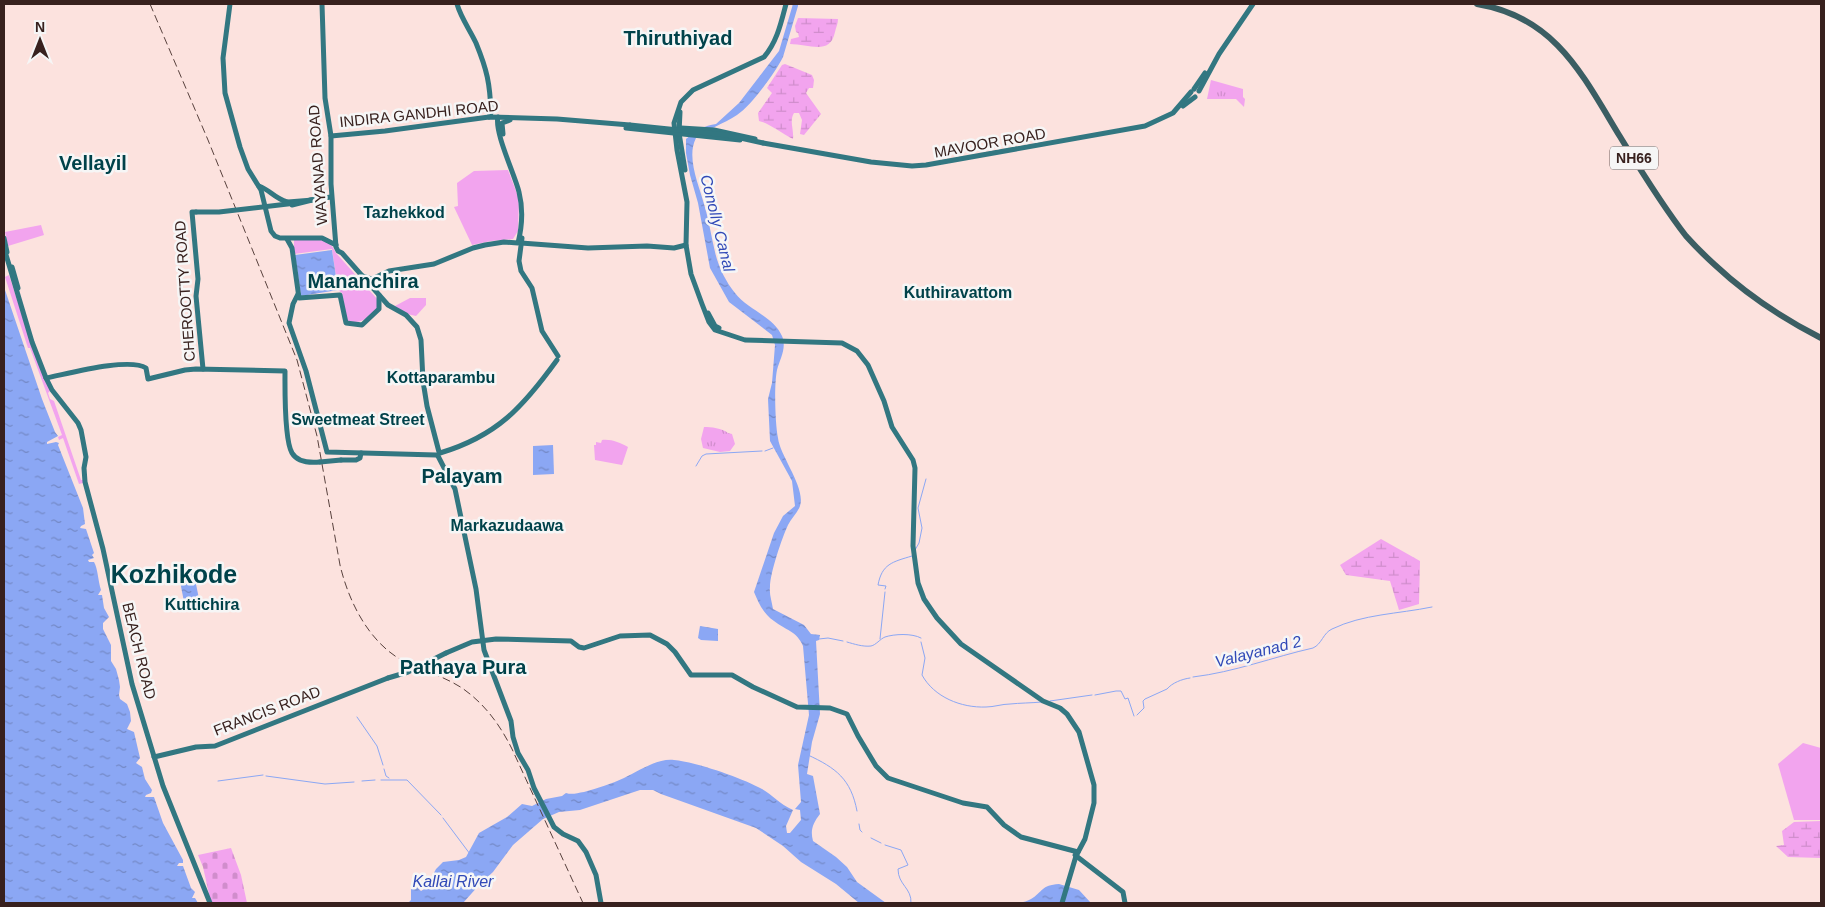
<svg xmlns="http://www.w3.org/2000/svg" width="1825" height="907" viewBox="0 0 1825 907" font-family="Arial,sans-serif">
<defs>
<pattern id="grass-tufts" width="24" height="20" patternUnits="userSpaceOnUse" patternTransform="scale(1.25)"><rect width="24" height="20" fill="#f2a4ee"/><path d="M3 7l-1-3M5 7V3M7 7l1-3M15 17l-1-3M17 17v-4M19 17l1-3" fill="none" stroke="#d08dcc"/></pattern>
<pattern id="wetland-marsh" width="20" height="14" patternUnits="userSpaceOnUse" patternTransform="scale(1.25)"><rect width="20" height="14" fill="#f2a4ee"/><path d="M1 5h8M5 5V1M11 12h8M15 12V8" fill="none" stroke="#d08dcc"/></pattern>
<pattern id="cemetery-stones" width="16" height="16" patternUnits="userSpaceOnUse" patternTransform="scale(1.25)"><rect width="16" height="16" fill="#f2a4ee"/><path d="M2 7V4a2 2 0 0 1 4 0v3zM10 15v-3a2 2 0 0 1 4 0v3z" fill="#d08dcc"/></pattern>
<pattern id="water-ripples" width="26" height="14" patternUnits="userSpaceOnUse" patternTransform="scale(1.25)"><rect width="26" height="14" fill="#8ba7f4"/><path d="M2 4q2-2 4 0t4 0M15 11q2-2 4 0t4 0" fill="none" stroke="#7388c5"/></pattern>
</defs>
<rect width="100%" height="100%" fill="#fce2de"/>
<!-- grass -->
<g fill="url(#grass-tufts)">
<path d="M1211 80 1243 89V97L1245 99 1244 107 1236 99H1207Z"/>
<path d="M704 427C711 427 722 428 728 433L732 434 735 444 730 451 720 452 703 448 701 439Z"/>
</g>
<!-- wetland -->
<g fill="url(#wetland-marsh)">
<path d="M798 18 838 19C838 24 836 27 835 32 830 56 809 44 790 44L791 39 799 37 798 33 796 32 795 26Z"/>
<path d="M785 64 812 75 814 80 813 88H809L806 93 821 114 804 135 800 134 802 120 799 113H794C789 121 794 129 793 139 782 134 769 123 759 121L758 113 772 93 767 88 782 65Z"/>
<path d="M1381 539 1420 561 1419 604 1399 610 1390 581 1346 575 1340 565Z"/>
<path d="M1821 821V858L1788 857 1776 846 1784 845 1782 831 1794 822Z"/>
</g>
<!-- cemetery -->
<path fill="url(#cemetery-stones)" d="M231 848 241 875 247 903H211L203 867 198 855Z"/>
<!-- green -->
<g fill="#f2a4ee">
<path d="M508 170 519 199 518 231 513 239 491 241 472 245 454 207 458 206 457 183 474 171Z"/>
<path d="M41 225 44 235 8 246 5 232Z"/>
<path d="M294 239C312 239 328 234 336 253L378 300 379 307C368 317 363 325 347 321L342 293 338 290 332 249 294 254Z"/>
<path d="M9 275 35 355 50 391 48 393 50 399 54 401 81 480H83V483L79 484 63 438 59 440 58 437 62 435 30 348H28L5 277Z"/>
<path d="M410 298H426V305L416 316 407 314 395 306Z"/>
<path d="M602 440C612 439 620 443 628 447L622 465 595 460 594 445H596V442L601 443Z"/>
<path d="M1803 743 1821 748V820H1794L1778 764Z"/>
</g>
<!-- water -->
<g fill="url(#water-ripples)">
<path d="M793 4H798V6L783 57C775 73 751 106 737 115 723 124 708 129 696 138 686 157 699 185 704 204 709 220 711 236 715 252 718 266 726 282 735 293 748 310 773 316 782 336 787 348 780 359 777 370 774 384 775 423 778 438 780 456 806 488 800 506 798 512 791 519 788 525 782 538 770 573 770 587 769 594 772 602 773 609L804 625 811 634 820 635 819 640 816 641 820 714 812 742 807 774 813 776 820 814C813 823 810 830 813 841L836 857 847 867 857 882 886 903H859L836 884 801 862 783 846 756 828 661 794 653 790H640L580 810 559 812 543 819 513 845 493 872 480 884 463 903H408L411 900V885H415L421 891 426 888 436 869 443 862 459 860 466 857 479 833 507 817 522 804 532 806 546 799 562 796 566 793C572 795 577 793 584 792 598 788 611 784 624 778 639 771 657 758 674 760 696 762 742 778 762 789 773 795 779 804 793 810L786 826 787 833H790L801 820 800 810 795 809 801 802 798 765 809 715 803 646C797 631 785 630 774 621 763 613 759 604 754 592L774 533 783 516 795 506 792 481 770 441 768 399 772 383 775 345 772 335 729 302 710 268 698 203 690 175 686 153V139C694 132 705 125 716 124L739 103 779 51Z"/>
<path d="M332 250 338 290 301 296 295 255Z"/>
<path d="M4 287 42 399 55 432 58 436 47 442V444L56 442 59 443 58 445 83 508 85 524 81 526 80 528 86 529 94 553 92 555 94 558 88 560 89 562H94C98 569 98 581 101 590L98 595H102L104 608 109 617 103 623V629L111 645V661L116 669 119 680 120 687 119 695 120 699 127 704 130 712 131 721 127 729 134 732 140 758 136 763 142 767 145 779 152 790 151 793 146 795 145 797H154L163 823 183 860V863H179L177 866H183L191 888 195 892 192 898H195L198 903H4Z"/>
<path d="M553 445 554 474 533 475V446Z"/>
<path d="M193 569 200 604 185 607 178 571Z"/>
<path d="M700 626 718 629V641L701 640 698 638Z"/>
<path d="M1059 884 1079 890 1091 903H1019C1023 902 1028 901 1031 899 1043 892 1041 885 1059 884Z"/>
</g>
<g fill="none" stroke-linecap="round" stroke-linejoin="round">
<!-- stream -->
<g stroke="#8ba7f4" stroke-width="1">
<path d="M765 451 773 448"/>
<path d="M696 466 702 456 706 454 762 451"/>
<path d="M915 550 919 543 922 528 918 508 926 479"/>
<path d="M885 589 886 586 878 585C882 564 892 562 912 556"/>
<path d="M819 639 828 638 843 641"/>
<path d="M880 639 885 592"/>
<path d="M847 642C854 644 863 647 871 646 876 645 880 639 885 637 894 634 912 633 921 638"/>
<path d="M921 642 925 658 922 675C934 697 961 708 986 707 994 707 1002 704 1010 704 1020 703 1031 703 1042 702"/>
<path d="M1193 677C1235 672 1273 657 1313 648 1322 644 1323 633 1332 629 1363 614 1398 614 1432 607"/>
<path d="M1095 695 1116 691H1121L1125 699 1128 698 1134 716"/>
<path d="M1050 701 1092 695"/>
<path d="M1137 715 1144 708 1143 701 1145 699 1167 689C1172 683 1182 679 1190 678"/>
<path d="M357 717 377 746 383 765"/>
<path d="M808 755C836 768 851 779 857 811"/>
<path d="M384 769 386 776 389 778"/>
<path d="M266 776 325 784 354 782"/>
<path d="M381 780H407L441 815"/>
<path d="M218 781 263 775"/>
<path d="M362 781 375 780"/>
<path d="M443 818 470 854"/>
<path d="M859 824 860 830 862 832"/>
<path d="M871 838 881 843"/>
<path d="M885 845 901 850 908 865 898 869C898 885 912 888 911 903"/>
</g>
<!-- major -->
<g stroke="#327781" stroke-width="5">
<path d="M230 4 223 58 225 93 240 147 248 169 261 190 271 231 275 236 280 238H322L336 245"/>
<path d="M322 4 325 98 331 136V184L336 247 338 251 342 253 388 305 406 315 417 327 421 340 423 381 427 406 439 452"/>
<path d="M457 4C461 18 470 30 476 43 487 70 490 83 491 113L489 117"/>
<path d="M786 4C781 23 777 42 764 57L693 90 681 102 674 123 677 150 687 202 686 245 691 274 702 304 709 322 715 330 745 340 842 343 857 351 868 365 884 401 892 427 913 460 915 468 913 546 918 583 924 599 937 618 961 644 1043 701 1060 708 1067 714 1079 732 1094 785V803L1085 839 1076 856 1062 903"/>
<path d="M1194 89 1205 73"/>
<path d="M1199 91 1219 54 1253 4"/>
<path d="M1183 106 1195 97"/>
<path d="M680 112 679 133 685 170"/>
<path d="M626 128 740 140"/>
<path d="M681 128 714 130 755 139"/>
<path d="M503 134 502 123 510 120"/>
<path d="M331 136 385 131 489 117 557 119 630 125"/>
<path d="M763 143 871 162 912 166 926 165 1145 126 1173 113 1191 92"/>
<path d="M259 186C270 190 274 198 287 202"/>
<path d="M310 200 331 197"/>
<path d="M288 202 313 200"/>
<path d="M292 205 312 200"/>
<path d="M196 212H192L198 279 196 296 203 369"/>
<path d="M4 238 7 252"/>
<path d="M522 238 519 261 521 271 532 288 542 331 558 356"/>
<path d="M287 239 292 248 299 298 340 295 346 323 362 325 379 309V295"/>
<path d="M521 243 588 248 647 246 674 248 686 245"/>
<path d="M4 248 32 342 46 378 52 390 78 423 81 430 86 457 84 468 85 482 103 549 132 684 163 786 210 903"/>
<path d="M12 267 18 288"/>
<path d="M363 276 372 279 389 271 434 264 473 248 485 245 504 242 518 243C522 227 523 208 519 192 515 175 494 132 498 117"/>
<path d="M298 294 293 304 289 323 306 371 327 452 436 455"/>
<path d="M708 313 715 326 719 328"/>
<path d="M46 378C67 374 129 357 146 368L148 379 185 370 196 369 285 371C285 389 284 439 292 453 298 463 310 463 320 462"/>
<path d="M440 453C497 436 523 407 557 360"/>
<path d="M438 456 455 489 476 589 484 650 511 721 513 737 518 753 528 770 534 788 554 827 563 834 578 841 586 852 596 875 601 903"/>
<path d="M341 460H356L360 458 361 453"/>
<path d="M446 653 472 642 496 639 571 641 579 647 584 648 620 636 650 635 667 644 675 652 691 675H732L753 687 797 707 830 708 847 714 858 736 876 766 888 778 963 803 987 807 1004 825 1021 837 1078 852"/>
<path d="M154 757 196 747 215 746 388 678"/>
<path d="M1075 855 1123 892 1125 903"/>
</g>
<!-- highway -->
<path stroke="#3b5e63" stroke-width="6" d="M1477 4C1555 17 1582 74 1619 135 1640 169 1661 204 1686 236 1695 246 1705 256 1715 265 1747 295 1782 318 1821 338"/>
<!-- rail -->
<path stroke="#58413d" stroke-width="1" stroke-dasharray="8 4" stroke-linecap="butt" d="M150 4 208 140 297 360 317 436 340 565C349 603 370 645 407 663 425 671 445 677 462 688 485 704 500 725 512 749L583 903"/>
<!-- major-bridge -->
<g stroke="#327781" stroke-width="5">
<path d="M630 125 727 135 763 143"/>
<path d="M196 212H219L296 203"/>
<path d="M320 462 341 460"/>
<path d="M388 678 408 672 446 653"/>
</g>
</g>
<g text-anchor="middle" stroke-width="5" stroke-linejoin="round" paint-order="stroke">
<!-- shield labels -->
<rect fill="#f6f6f6" stroke="#71615f" stroke-width="1" x="1610" y="146.5" width="48" height="23" rx="4"/>
<g font-size="14" font-weight="bold" fill="#38211e">
<text x="1634" y="163">NH66</text>
</g>
<!-- street labels -->
<g font-size="15" fill="#38211e" stroke="#f6f6f6">
<text transform="translate(419 114) rotate(-6)" y="5">INDIRA GANDHI ROAD</text>
<text transform="translate(990 143) rotate(-10)" y="5">MAVOOR ROAD</text>
<text transform="translate(318 165) rotate(-94)" y="5">WAYANAD ROAD</text>
<text transform="translate(185 291) rotate(-94)" y="5">CHEROOTTY ROAD</text>
<text transform="translate(139 651) rotate(76)" y="5">BEACH ROAD</text>
<text transform="translate(267 711) rotate(-21)" y="5">FRANCIS ROAD</text>
</g>
<!-- neighbourhood labels -->
<g font-size="16" font-weight="bold" fill="#00424a" stroke="#f6f6f6">
<text x="404" y="218">Tazhekkod</text>
<text x="958" y="298">Kuthiravattom</text>
<text x="441" y="383">Kottaparambu</text>
<text x="358" y="425">Sweetmeat Street</text>
<text x="507" y="531">Markazudaawa</text>
<text x="202" y="610">Kuttichira</text>
</g>
<!-- water labels -->
<g font-size="16" font-style="italic" fill="#3049b7" stroke="#f6f6f6">
<text transform="translate(718 223) rotate(76)" y="6">Conolly Canal</text>
<text transform="translate(1258 651) rotate(-14)" y="6">Valayanad 2</text>
<text x="453" y="887">Kallai River</text>
</g>
<!-- district labels -->
<g font-size="20" font-weight="bold" fill="#00424a" stroke="#f6f6f6">
<text x="678" y="45">Thiruthiyad</text>
<text x="93" y="170">Vellayil</text>
<text x="363" y="288">Mananchira</text>
<text x="462" y="483">Palayam</text>
<text x="463" y="674">Pathaya Pura</text>
</g>
<!-- town labels -->
<g font-size="25" font-weight="bold" fill="#00424a" stroke="#f6f6f6">
<text x="174" y="583">Kozhikode</text>
</g>
</g>
<!-- border -->
<rect width="1825" height="907" fill="none" stroke="#38211e" stroke-width="10"/>
<!-- north arrow -->
<g transform="translate(40 40)" stroke="#f6f6f6" stroke-width="4" paint-order="stroke">
<path d="M0-4L9 19L0 12L-9 19Z" fill="#38211e"/>
<text y="-8" font-size="14" font-weight="bold" text-anchor="middle" fill="#38211e">N</text>
</g>
</svg>
